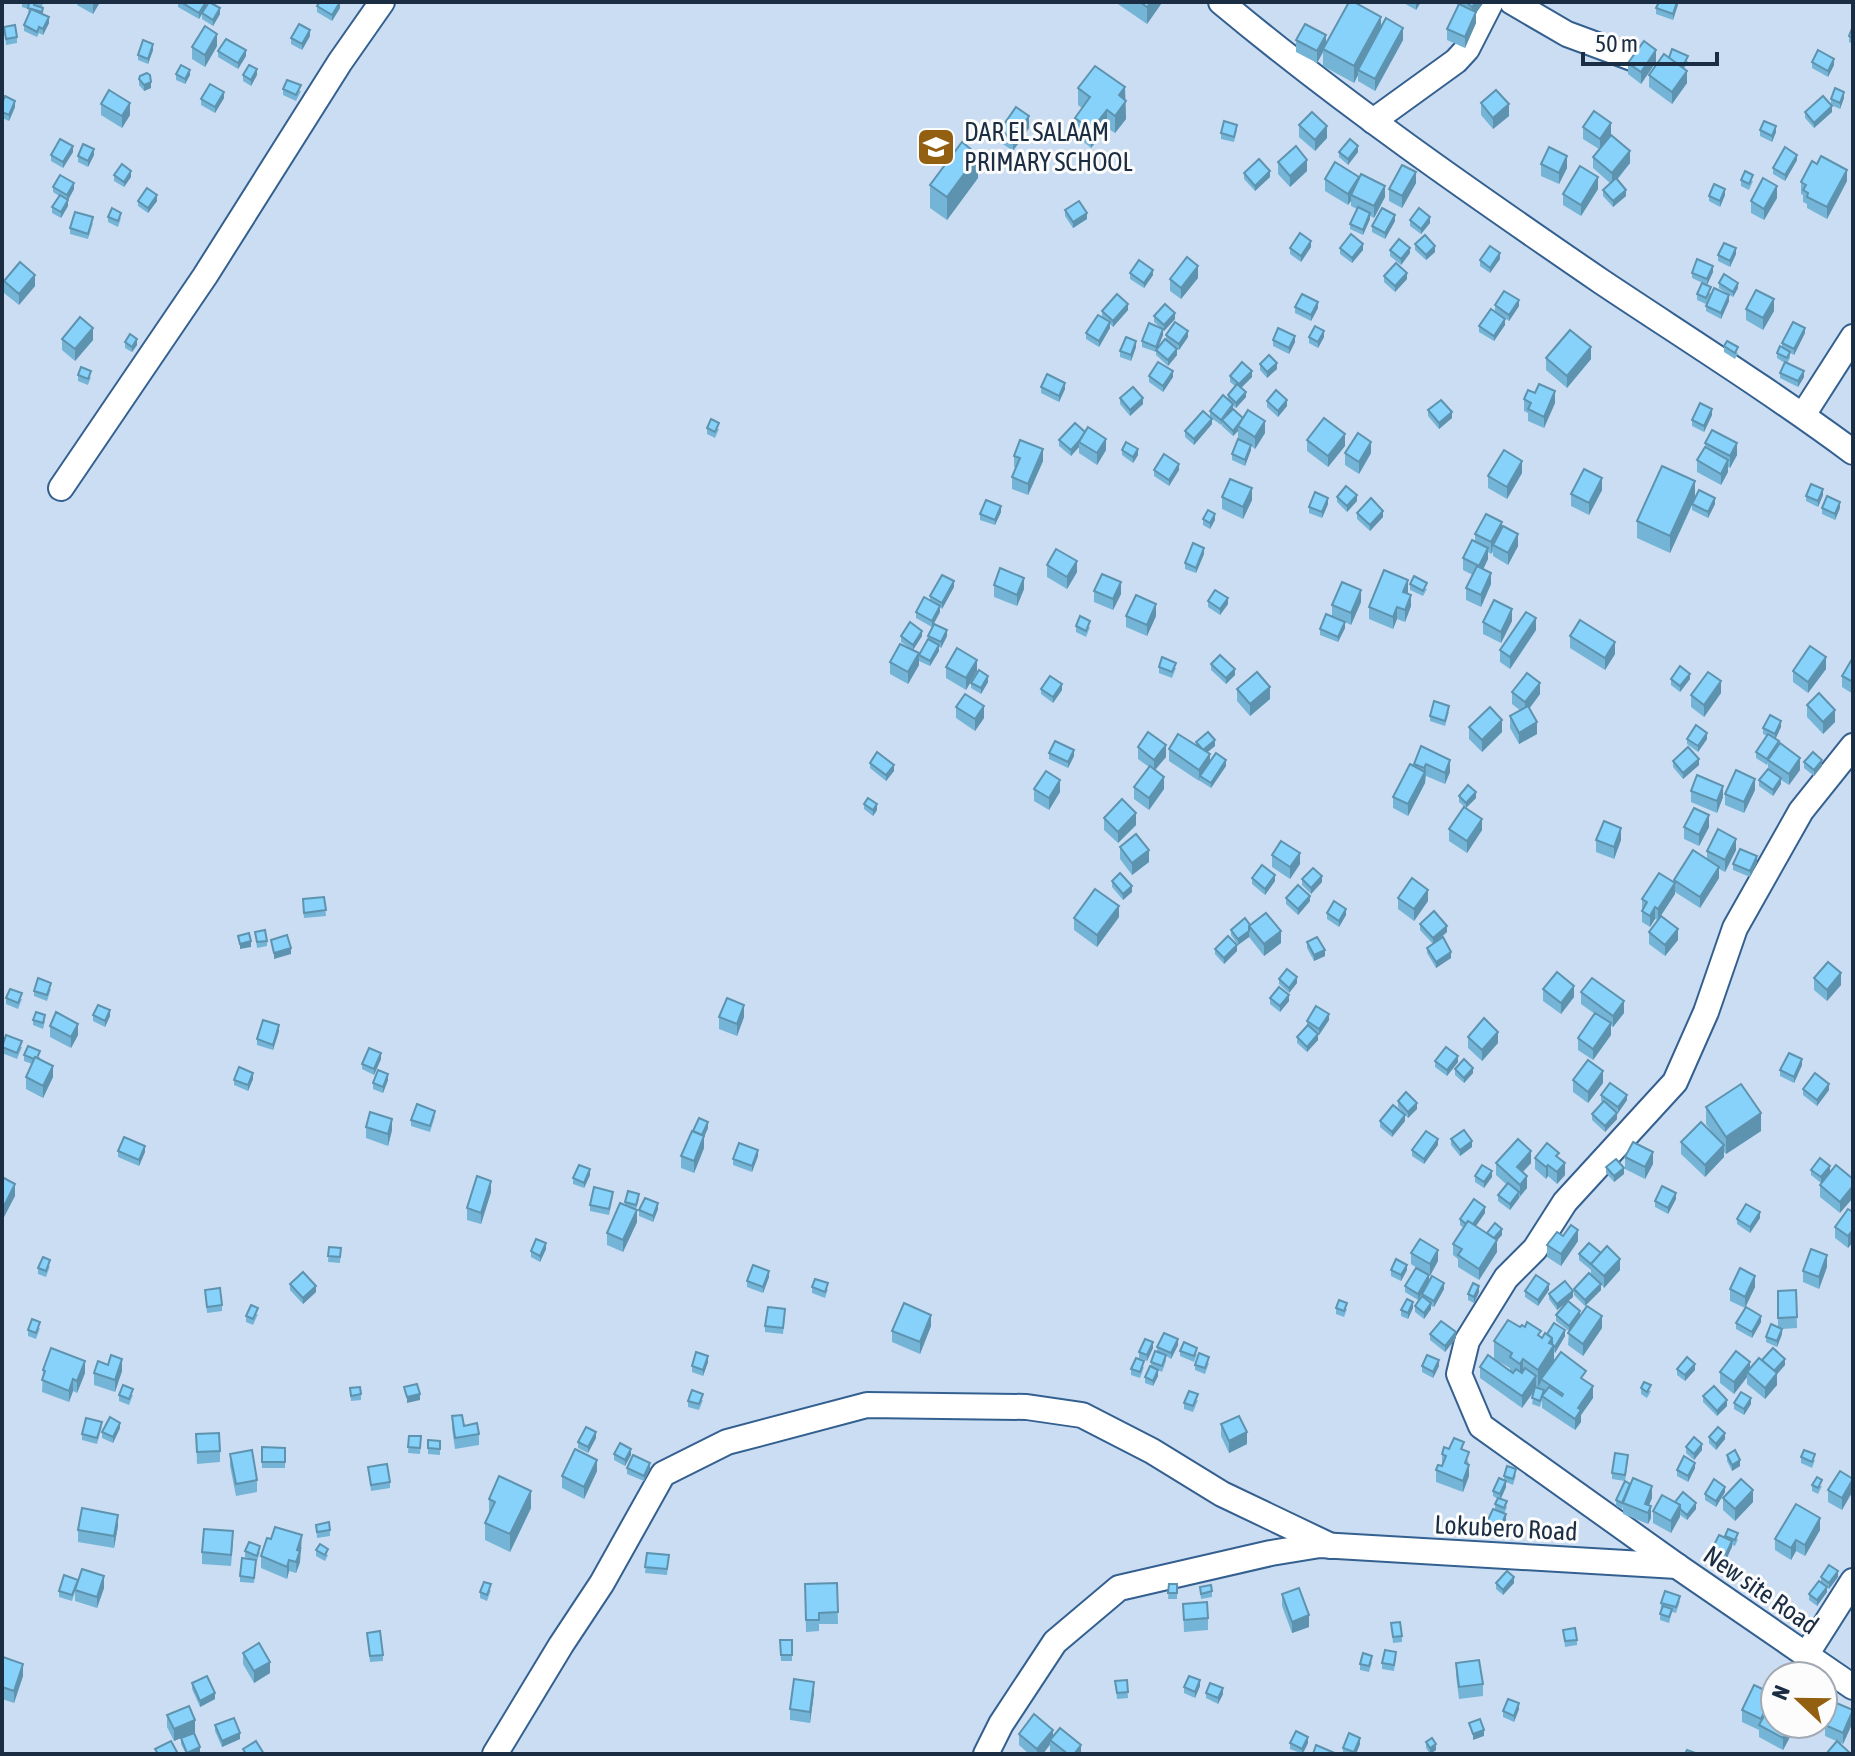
<svg xmlns="http://www.w3.org/2000/svg" width="1855" height="1756" viewBox="0 0 1855 1756" font-family="'Asap Condensed',sans-serif">
<rect width="100%" height="100%" fill="#caddf3"/>
<g fill="none" stroke-linecap="round" stroke-linejoin="round">
<defs>
<g id="minor">
<path d="M1221 2C1342 103 1472 193 1602 282 1686 338 1772 392 1853 452"/>
<path d="M1512 2 1567 34 1632 58"/>
<path d="M1373 121 1456 61 1467 49 1491 2"/>
<path d="M1803 415 1853 337"/>
<path d="M61 488 205 276 340 62 382 2"/>
<path d="M1853 746 1801 811 1735 928 1706 1012 1675 1082 1565 1202 1535 1249 1506 1278 1467 1341 1459 1374 1481 1426 1677 1566 1853 1687"/>
<path d="M1806 1655 1853 1581"/>
<path d="M495 1754 561 1645 602 1583 663 1474 727 1442 867 1405 1027 1407 1082 1415 1152 1451 1222 1494 1331 1546"/>
<path d="M986 1754 1001 1724 1055 1642 1119 1588 1271 1553 1320 1545 1677 1566"/>
</g>
</defs>
<!-- minor casing -->
<use href="#minor" stroke="#346090" stroke-width="28"/>
<!-- minor -->
<use href="#minor" stroke="#fff" stroke-width="24"/>
</g>
<!-- wall -->
<g fill="#74b5d7">
<path d="M22 2H43L42 7 43 15 49 23 43 35 39 33 37 37 24 31V25L29 14 28 9 22 7Z"/>
<path d="M77 2H100L93 14 77 5Z"/>
<path d="M178 2H206V7L220 14 213 26 202 19V14L199 19 178 7Z"/>
<path d="M1115 2H1161V4L1147 24Z"/>
<path d="M1402 2H1421L1416 10Z"/>
<path d="M1457 2H1484L1476 13V23L1465 48 1447 40V29L1457 8Z"/>
<path d="M1678 2 1673 20 1656 14V8Z"/>
<path d="M317 6 340 8 332 21 317 12Z"/>
<path d="M1853 26V44L1849 42V36Z"/>
<path d="M4 27 17 37V43L6 45Z"/>
<path d="M1381 28 1403 40 1375 91 1358 81V75L1354 83 1323 66V52L1317 63 1296 52V40L1326 44Z"/>
<path d="M310 36 302 50 291 44V38Z"/>
<path d="M217 46 205 67 192 59V47Z"/>
<path d="M153 50 148 64 138 60V55Z"/>
<path d="M218 51 246 56 238 69 218 57Z"/>
<path d="M1669 58 1688 61 1684 69 1687 83 1672 104 1649 87V75Z"/>
<path d="M1656 62 1641 84 1628 74V63Z"/>
<path d="M1812 62 1834 65 1828 77 1812 68Z"/>
<path d="M176 74 190 75 185 84 176 80Z"/>
<path d="M243 75H257L251 86 243 81Z"/>
<path d="M139 79 151 88 144 91 139 85Z"/>
<path d="M1078 88 1125 101 1126 119 1115 133 1107 128 1091 148 1075 135V118L1082 108 1078 105Z"/>
<path d="M283 89 301 91 296 101 283 95Z"/>
<path d="M224 98 215 113 201 105V99Z"/>
<path d="M1844 98 1840 109 1831 105 1832 112 1814 128 1805 118V112L1831 105V99Z"/>
<path d="M2 103 15 107 9 121 2 118Z"/>
<path d="M1481 103 1509 116 1493 129 1481 115Z"/>
<path d="M101 104 130 115 122 128 101 115Z"/>
<path d="M1299 125 1327 138 1315 151 1299 137Z"/>
<path d="M1583 127 1611 134V135L1630 163 1617 180 1626 196 1613 207 1603 196V190L1610 183 1593 168V157L1599 149 1583 139Z"/>
<path d="M1029 128 1013 151 1000 142V130Z"/>
<path d="M1237 130 1234 142 1221 139V133Z"/>
<path d="M1760 130 1776 132 1772 142 1760 136Z"/>
<path d="M73 152 63 168 51 161V155Z"/>
<path d="M1339 152H1358L1348 165 1339 157Z"/>
<path d="M94 155 88 167 78 162V156Z"/>
<path d="M1797 160 1785 181 1773 174V168Z"/>
<path d="M1278 162 1307 171 1290 187 1278 174Z"/>
<path d="M1541 164 1567 168 1559 184 1541 176Z"/>
<path d="M1817 164 1847 181 1827 219 1807 208V204L1803 202V195L1801 194V182Z"/>
<path d="M1244 173 1270 177 1255 191 1244 179Z"/>
<path d="M114 175 131 177 124 187 114 181Z"/>
<path d="M978 178 947 220 930 208V185Z"/>
<path d="M1325 179H1359L1385 197 1374 218 1370 216V219L1363 235 1350 229V224L1357 209 1351 206V201L1348 205 1325 191Z"/>
<path d="M1741 180 1753 181 1749 190 1741 186Z"/>
<path d="M1416 183 1402 208 1389 201V189Z"/>
<path d="M53 187 74 189 68 200V206L61 218 52 213V207L59 196 53 192Z"/>
<path d="M1598 189 1581 216 1563 205V194Z"/>
<path d="M1725 195 1720 207 1709 201V196Z"/>
<path d="M1777 198 1764 220 1751 213V201Z"/>
<path d="M138 201H157L148 213 138 206Z"/>
<path d="M1065 210 1087 219 1073 228 1065 216Z"/>
<path d="M108 217 121 218 118 227 108 222Z"/>
<path d="M1410 220 1430 223 1421 234 1410 226Z"/>
<path d="M1395 221 1385 239 1372 232V226Z"/>
<path d="M93 223 88 239 70 234V228Z"/>
<path d="M1415 244 1435 252 1426 260 1415 250Z"/>
<path d="M1311 247 1301 262 1290 254V248Z"/>
<path d="M1340 248 1363 250 1352 263 1340 254Z"/>
<path d="M1390 250 1410 253 1401 265 1390 256Z"/>
<path d="M1736 254 1730 267 1718 261V255Z"/>
<path d="M1500 259 1490 273 1480 266V260Z"/>
<path d="M1713 272 1707 285 1692 278V273Z"/>
<path d="M1130 273 1153 275 1144 288 1130 279Z"/>
<path d="M1384 276 1407 279 1395 292 1384 282Z"/>
<path d="M1198 278 1181 299 1170 291V279Z"/>
<path d="M4 281 35 286 19 305 4 293Z"/>
<path d="M1719 283 1738 288 1733 297 1719 288Z"/>
<path d="M1711 293 1729 301 1721 319 1706 311V304L1697 300V294Z"/>
<path d="M1495 305 1519 306 1509 321 1495 311Z"/>
<path d="M1295 307 1318 308 1311 321 1295 313Z"/>
<path d="M1746 309 1774 311 1763 330 1746 320Z"/>
<path d="M1128 310 1113 327 1110 324V328L1099 347 1086 339V333L1102 317V311Z"/>
<path d="M1154 316 1175 319 1164 331 1163 330V335L1158 347 1166 340V335L1188 337 1179 350 1170 343 1177 355 1168 366 1156 355V352L1142 347V341L1161 328 1154 322Z"/>
<path d="M1505 325 1494 341 1479 332V326Z"/>
<path d="M1805 333 1794 355 1790 353V358L1787 363 1804 377 1798 387 1780 378V373L1785 363 1777 358V353L1782 347V343Z"/>
<path d="M1309 337H1324L1318 348 1309 343Z"/>
<path d="M62 339 93 340 75 361 62 350Z"/>
<path d="M1273 340 1295 342 1289 354 1273 346Z"/>
<path d="M125 342 137 345 132 352 125 348Z"/>
<path d="M1724 346 1738 353 1735 359 1724 352Z"/>
<path d="M1136 347 1131 361 1120 357V351Z"/>
<path d="M1546 358 1591 359 1567 388 1546 370Z"/>
<path d="M1260 364 1277 369 1267 378 1260 370Z"/>
<path d="M78 375 91 377 88 385 78 381Z"/>
<path d="M1149 376 1173 377 1163 392 1149 382Z"/>
<path d="M1230 376 1252 377 1241 388 1246 397 1236 408 1233 406V409L1243 418 1265 433 1255 449 1251 446V450L1245 466 1232 460V454L1244 442 1238 438V431L1233 436 1222 426V424L1221 425 1210 417 1212 424 1194 445 1185 437V431L1210 417V411L1228 399V395L1235 386 1230 382Z"/>
<path d="M1041 387 1065 389 1059 402 1041 393Z"/>
<path d="M1535 393 1555 403 1544 428 1528 421V413L1524 411V399Z"/>
<path d="M1120 398 1143 404 1130 416 1120 404Z"/>
<path d="M1267 401 1287 406 1278 417 1267 407Z"/>
<path d="M1428 410 1452 418 1439 429 1428 416Z"/>
<path d="M1712 415 1704 432 1692 426V420Z"/>
<path d="M707 428 719 429 715 438 707 434Z"/>
<path d="M1085 432 1106 450 1097 465 1079 453V447L1071 456 1059 446V440Z"/>
<path d="M1307 440 1345 446 1328 467 1307 451Z"/>
<path d="M1705 443 1737 455 1730 468 1728 467V472L1721 485 1697 472V460L1705 447Z"/>
<path d="M1122 450 1138 455 1133 463 1122 455Z"/>
<path d="M1345 453H1371L1359 474 1345 465Z"/>
<path d="M1014 456 1043 461 1028 495 1012 489V477L1016 468 1014 467Z"/>
<path d="M1154 470H1179L1169 486 1154 476Z"/>
<path d="M1522 473 1507 499 1488 488V476Z"/>
<path d="M1602 490 1589 515 1571 506V494Z"/>
<path d="M1823 495 1818 507 1806 501V496Z"/>
<path d="M1222 497 1252 500 1243 519 1222 509Z"/>
<path d="M1337 497 1357 501 1347 512 1337 502Z"/>
<path d="M1695 498 1715 504 1708 518 1692 510V505L1670 553 1637 538V521Z"/>
<path d="M1328 504 1322 518 1309 513V507Z"/>
<path d="M1822 508H1840L1835 520 1822 514Z"/>
<path d="M1001 512 995 525 980 520V514Z"/>
<path d="M1357 513 1383 517 1370 531 1357 519Z"/>
<path d="M1203 519 1215 520 1210 529 1203 525Z"/>
<path d="M1502 528 1518 546 1508 565 1493 556V552L1491 554 1488 552V559L1483 569 1491 584 1481 607 1466 600V588L1473 575 1463 570V558L1475 542V534Z"/>
<path d="M1204 554 1196 573 1185 569V563Z"/>
<path d="M1047 565 1077 572 1067 589 1047 577Z"/>
<path d="M1410 584 1427 589 1423 596 1410 590Z"/>
<path d="M994 585 1024 589 1017 606 994 597Z"/>
<path d="M954 587 942 609 940 607V612L932 627 916 618V612L930 601V596Z"/>
<path d="M1094 591 1121 594 1113 610 1094 602Z"/>
<path d="M1408 592 1411 606 1405 622 1397 619 1393 629 1369 619V607Z"/>
<path d="M1208 601 1228 604 1220 615 1208 607Z"/>
<path d="M1361 602 1351 625 1345 622V628L1338 642 1320 635V629L1332 616V605Z"/>
<path d="M1126 616H1156L1147 636 1126 627Z"/>
<path d="M1512 621 1501 643 1483 634V622Z"/>
<path d="M1076 626 1090 627 1086 637 1076 632Z"/>
<path d="M1536 630 1510 669 1500 662V650Z"/>
<path d="M901 636H922L913 650 901 642Z"/>
<path d="M928 636H947L941 648 939 647V651L930 666 919 661V655L928 640Z"/>
<path d="M1570 636 1615 654 1605 670 1570 648Z"/>
<path d="M1853 660V694L1842 687V676Z"/>
<path d="M890 662 919 665 908 684 890 674Z"/>
<path d="M1211 664 1235 675 1226 684 1211 670Z"/>
<path d="M946 667 977 671 966 690 946 678Z"/>
<path d="M1159 667 1176 668 1172 678 1159 673Z"/>
<path d="M1826 669 1808 693 1793 682V671Z"/>
<path d="M1671 679H1690L1680 692 1671 685Z"/>
<path d="M988 682 981 694 971 688V683Z"/>
<path d="M1041 689 1062 690 1053 703 1041 694Z"/>
<path d="M1237 689 1270 699 1250 716 1237 701Z"/>
<path d="M1512 692 1540 694 1529 709 1537 734 1519 744 1510 728V716L1521 711 1512 704Z"/>
<path d="M1721 693 1704 717 1691 707V695Z"/>
<path d="M1807 705 1835 722 1823 734 1807 717Z"/>
<path d="M956 707 984 718 975 731 956 718Z"/>
<path d="M1449 712 1445 726 1430 721V716Z"/>
<path d="M1469 727 1502 732 1482 752 1469 739Z"/>
<path d="M1781 727 1775 739 1779 745 1800 770 1789 785 1781 780V784L1773 796 1759 786V780L1768 769V763L1767 765 1756 758V752L1767 736 1763 734V728Z"/>
<path d="M1687 739H1707L1698 752 1687 744Z"/>
<path d="M1196 742 1215 746 1207 752 1210 762 1226 766 1211 788 1200 781V780L1199 781 1169 761V749L1196 745Z"/>
<path d="M1421 746 1450 772 1445 784 1426 776 1425 783 1408 816 1393 808V797L1414 766Z"/>
<path d="M1138 747 1166 757 1155 770 1164 789 1149 810 1134 799V787L1149 767 1138 759Z"/>
<path d="M1049 753 1074 756 1068 768 1049 759Z"/>
<path d="M1673 761 1699 765 1683 779 1673 767Z"/>
<path d="M1804 762 1822 766 1814 776 1804 768Z"/>
<path d="M870 763 894 771 886 781 870 768Z"/>
<path d="M1034 789 1060 792 1049 810 1034 801Z"/>
<path d="M1755 790 1744 813 1725 805V794Z"/>
<path d="M1691 791 1723 797 1717 813 1691 802Z"/>
<path d="M1459 796 1476 798 1466 808 1459 802Z"/>
<path d="M864 804 877 810 873 816 864 809Z"/>
<path d="M1104 818 1136 825 1118 843 1104 830Z"/>
<path d="M1684 827H1709L1699 846 1684 839Z"/>
<path d="M1449 829 1482 830 1467 853 1449 841Z"/>
<path d="M1596 840H1621L1614 859 1596 852Z"/>
<path d="M1120 847 1149 862 1132 875 1120 859Z"/>
<path d="M1736 850 1725 872 1719 869V878L1700 908 1675 892V894L1658 920 1655 919 1650 927 1642 922V899L1674 882V880L1707 859V851Z"/>
<path d="M1272 855 1300 864 1290 879 1272 867Z"/>
<path d="M1757 862 1750 877 1733 870V864Z"/>
<path d="M1252 878 1275 881 1265 895 1252 884Z"/>
<path d="M1302 879 1322 882 1311 894 1302 885Z"/>
<path d="M1112 881 1132 892 1123 900 1112 887Z"/>
<path d="M324 897 326 916 304 918 303 899Z"/>
<path d="M1286 898 1310 901 1298 915 1286 904Z"/>
<path d="M1398 898 1428 901 1414 921 1398 909Z"/>
<path d="M1327 913 1346 915 1339 927 1327 919Z"/>
<path d="M1119 917 1097 947 1074 930V918Z"/>
<path d="M1420 924 1447 932 1436 942 1451 958 1436 968 1427 953V948L1433 944 1420 930Z"/>
<path d="M1250 925 1281 943 1264 956 1249 937 1238 945 1231 935V930Z"/>
<path d="M255 932 267 941V946L257 948Z"/>
<path d="M1649 932 1678 940 1665 956 1649 944Z"/>
<path d="M1307 942 1325 956 1314 961 1307 948Z"/>
<path d="M1215 949 1237 951 1224 964 1215 954Z"/>
<path d="M1814 978 1841 985 1827 1001 1814 990Z"/>
<path d="M1279 979 1297 983 1289 993 1279 984Z"/>
<path d="M51 989 47 1001 34 996V991Z"/>
<path d="M1543 989 1574 997 1561 1014 1543 1001Z"/>
<path d="M1581 992 1624 1013 1613 1027 1611 1026V1035L1593 1060 1578 1050V1038L1595 1014 1581 1004Z"/>
<path d="M6 998 22 999 18 1009 6 1004Z"/>
<path d="M1270 998 1289 1001 1280 1012 1270 1004Z"/>
<path d="M93 1015 110 1016 105 1027 93 1021Z"/>
<path d="M719 1017H744L737 1036 719 1029Z"/>
<path d="M33 1020 45 1021 43 1029 33 1025Z"/>
<path d="M1329 1020 1319 1035 1316 1032 1318 1040 1307 1052 1297 1043V1037L1307 1026V1021Z"/>
<path d="M50 1026 78 1035 71 1048 50 1037Z"/>
<path d="M279 1031 273 1050 257 1045V1039Z"/>
<path d="M1468 1037 1498 1043 1482 1061 1468 1048Z"/>
<path d="M2 1046 22 1047 17 1059 2 1053Z"/>
<path d="M24 1055 40 1057 39 1059 53 1077 43 1098 26 1089V1077L32 1064 24 1061Z"/>
<path d="M381 1059 374 1075 362 1069V1064Z"/>
<path d="M1435 1061 1458 1062 1447 1076 1435 1067Z"/>
<path d="M1802 1065 1794 1083 1780 1076V1070Z"/>
<path d="M1455 1069 1473 1073 1464 1083 1455 1075Z"/>
<path d="M253 1079 248 1091 234 1085V1080Z"/>
<path d="M388 1080 383 1093 373 1089V1083Z"/>
<path d="M1573 1080 1603 1083 1588 1103 1573 1092Z"/>
<path d="M1803 1089 1829 1090 1817 1106 1803 1095Z"/>
<path d="M1601 1095 1627 1100 1618 1113 1614 1110 1617 1119 1605 1132 1592 1120V1114L1603 1102 1601 1101Z"/>
<path d="M1398 1101 1417 1109 1408 1118 1398 1107Z"/>
<path d="M1706 1107 1761 1131 1726 1154 1724 1152V1157L1705 1177 1681 1154V1142L1712 1132 1706 1124Z"/>
<path d="M435 1116 430 1132 411 1126V1120Z"/>
<path d="M1380 1121H1405L1392 1137 1380 1127Z"/>
<path d="M366 1127 392 1130 388 1146 366 1138Z"/>
<path d="M708 1128 704 1137V1148L694 1173 681 1168V1156L693 1132Z"/>
<path d="M1451 1139 1472 1147 1460 1156 1451 1145Z"/>
<path d="M1438 1145 1424 1164 1412 1156V1150Z"/>
<path d="M118 1151 145 1152 139 1166 118 1157Z"/>
<path d="M758 1156 752 1172 733 1165V1159Z"/>
<path d="M1625 1157 1653 1164 1645 1179 1625 1169Z"/>
<path d="M1535 1158H1559L1565 1175 1557 1184 1548 1176 1546 1179 1535 1169Z"/>
<path d="M1496 1163H1531L1523 1172 1527 1188 1510 1210 1498 1201V1195L1506 1184 1496 1175Z"/>
<path d="M1606 1167 1624 1174 1614 1182 1606 1173Z"/>
<path d="M1811 1170 1830 1172 1821 1183 1811 1175Z"/>
<path d="M590 1175 584 1188 573 1184V1178Z"/>
<path d="M1475 1176 1492 1177 1484 1188 1475 1182Z"/>
<path d="M1853 1179 1840 1213 1820 1197V1185Z"/>
<path d="M491 1192 481 1224 467 1220V1208Z"/>
<path d="M613 1197 609 1215 590 1211V1205Z"/>
<path d="M639 1199 636 1210 637 1222 623 1252 607 1245V1233L625 1205V1202Z"/>
<path d="M1676 1199 1668 1214 1655 1207V1201Z"/>
<path d="M658 1209 653 1222 639 1216V1210Z"/>
<path d="M1853 1212V1242L1848 1248 1835 1238V1227Z"/>
<path d="M1485 1213 1476 1226 1487 1233 1502 1235 1497 1240V1252L1479 1280 1458 1267V1259L1453 1255V1244L1464 1228 1460 1225V1219Z"/>
<path d="M1760 1218 1750 1233 1737 1224V1219Z"/>
<path d="M1563 1236 1578 1241 1561 1266 1547 1257V1245Z"/>
<path d="M329 1247 341 1248 340 1263 328 1262Z"/>
<path d="M546 1249 540 1262 531 1257V1251Z"/>
<path d="M1411 1253 1438 1261 1429 1276V1281L1444 1289 1434 1307 1431 1306V1309L1424 1319 1415 1312V1306L1422 1297 1424 1290 1418 1300 1405 1292V1286L1417 1268 1411 1264Z"/>
<path d="M1579 1254 1620 1270 1604 1288 1601 1284V1290L1585 1306 1574 1295V1289L1591 1275V1270L1579 1260Z"/>
<path d="M50 1266 46 1277 38 1274V1268Z"/>
<path d="M1827 1267 1819 1289 1803 1282V1271Z"/>
<path d="M1391 1270H1407L1401 1281 1391 1276Z"/>
<path d="M769 1277 763 1293 747 1287V1281Z"/>
<path d="M290 1284 316 1292 303 1304 290 1290Z"/>
<path d="M812 1287 828 1289 825 1298 812 1293Z"/>
<path d="M1755 1287 1745 1308 1730 1301V1289Z"/>
<path d="M205 1290 222 1305V1311L207 1313Z"/>
<path d="M1549 1290 1538 1306 1525 1297V1291Z"/>
<path d="M1796 1290 1797 1328 1782 1329V1334L1777 1347 1766 1342V1337L1778 1327V1291Z"/>
<path d="M1479 1292 1474 1303 1468 1300V1294Z"/>
<path d="M1549 1294 1573 1297 1557 1310 1549 1299Z"/>
<path d="M1336 1308 1347 1309 1344 1317 1336 1314Z"/>
<path d="M1413 1308 1408 1319 1401 1316V1310Z"/>
<path d="M258 1314 253 1325 246 1322V1316Z"/>
<path d="M785 1315 783 1334 765 1332V1326Z"/>
<path d="M1556 1315H1580L1602 1328 1583 1356 1568 1345 1569 1331 1556 1321Z"/>
<path d="M1761 1322 1752 1338 1736 1329V1323Z"/>
<path d="M931 1326 920 1354 892 1342V1331Z"/>
<path d="M1520 1327 1542 1338 1547 1334 1565 1336 1555 1353 1554 1352V1362L1586 1381 1593 1398 1581 1415V1422L1575 1430 1542 1408V1400L1540 1407 1532 1404 1534 1391 1522 1408 1480 1378V1367L1510 1371V1368L1494 1359V1341Z"/>
<path d="M40 1328 36 1339 28 1336V1330Z"/>
<path d="M1430 1334 1456 1338 1445 1352 1430 1340Z"/>
<path d="M1178 1345 1171 1359 1166 1356V1361L1162 1372 1158 1370V1376L1153 1386 1145 1383V1377L1151 1366V1362L1157 1352V1347Z"/>
<path d="M1153 1348 1147 1361 1139 1358V1352Z"/>
<path d="M1180 1351 1197 1354 1194 1362 1180 1356Z"/>
<path d="M1762 1360 1785 1365 1777 1374V1385L1765 1399 1747 1384V1377L1734 1394 1720 1383V1372L1750 1369Z"/>
<path d="M708 1362 703 1376 692 1372V1366Z"/>
<path d="M1209 1363 1205 1374 1195 1370V1365Z"/>
<path d="M1422 1366H1439L1433 1378 1422 1372Z"/>
<path d="M1144 1367 1140 1378 1131 1375V1369Z"/>
<path d="M1677 1369 1695 1370 1685 1381 1677 1375Z"/>
<path d="M43 1370 85 1373 77 1393 73 1391 69 1402 42 1392Z"/>
<path d="M122 1371 115 1392 94 1385V1373Z"/>
<path d="M350 1388 361 1394V1400L351 1401Z"/>
<path d="M1641 1388 1651 1391 1647 1398 1641 1394Z"/>
<path d="M119 1395H133L129 1405 119 1401Z"/>
<path d="M1703 1396 1727 1406 1717 1416 1703 1402Z"/>
<path d="M703 1400 699 1410 688 1407V1401Z"/>
<path d="M1198 1400 1193 1412 1184 1409V1403Z"/>
<path d="M1734 1403 1751 1404 1744 1415 1734 1409Z"/>
<path d="M452 1416 464 1426 479 1434V1445L455 1449 452 1428Z"/>
<path d="M1221 1424 1247 1444 1229 1453 1221 1436Z"/>
<path d="M102 1427 97 1444 82 1440V1434Z"/>
<path d="M120 1428 113 1443 102 1438V1432Z"/>
<path d="M196 1434 220 1451V1462L197 1464Z"/>
<path d="M409 1436H421L420 1454 408 1453Z"/>
<path d="M1709 1437 1725 1439 1716 1450 1709 1443Z"/>
<path d="M596 1438 588 1453 578 1448V1442Z"/>
<path d="M428 1440 440 1447V1455L428 1454Z"/>
<path d="M262 1447 285 1448V1468H262Z"/>
<path d="M1686 1447 1702 1450 1694 1460 1686 1453Z"/>
<path d="M1449 1449 1464 1450 1469 1464V1476L1463 1492 1436 1482V1470L1442 1466V1454Z"/>
<path d="M230 1454 257 1480V1492L236 1496 230 1466Z"/>
<path d="M614 1454 631 1455 625 1466 614 1460Z"/>
<path d="M1727 1455 1740 1466 1732 1471 1727 1461Z"/>
<path d="M1801 1457 1815 1460 1812 1468 1801 1463Z"/>
<path d="M1628 1461 1625 1481 1612 1479V1473Z"/>
<path d="M368 1467 390 1482V1488L371 1491Z"/>
<path d="M627 1468 650 1469 644 1481 627 1474Z"/>
<path d="M1695 1468 1688 1482 1677 1476V1470Z"/>
<path d="M597 1471 584 1499 562 1488V1476Z"/>
<path d="M1516 1475 1513 1485 1506 1482V1487L1501 1499 1507 1507 1504 1514 1506 1520 1500 1533 1487 1528V1522L1495 1510V1504L1498 1499 1493 1496V1491L1504 1480V1476Z"/>
<path d="M1853 1479 1842 1510 1828 1502V1490Z"/>
<path d="M1812 1485 1822 1486 1818 1494 1812 1491Z"/>
<path d="M1725 1492 1716 1507 1705 1500V1494Z"/>
<path d="M1652 1498 1649 1505 1651 1518 1648 1524 1623 1514V1506L1622 1509 1616 1506V1500Z"/>
<path d="M1723 1498 1753 1502 1735 1521 1723 1510Z"/>
<path d="M489 1499 531 1508 510 1552 485 1540V1523L489 1516Z"/>
<path d="M1675 1502 1696 1509 1687 1520 1680 1515 1671 1533 1653 1523V1511Z"/>
<path d="M316 1525 330 1530V1536L317 1538Z"/>
<path d="M118 1526 114 1548 78 1542V1530Z"/>
<path d="M1820 1530 1805 1556 1796 1551 1791 1560 1775 1550V1539Z"/>
<path d="M1725 1536 1738 1539 1735 1546 1732 1545 1726 1560 1713 1553V1547L1725 1538Z"/>
<path d="M233 1543 231 1566 202 1564V1552Z"/>
<path d="M302 1547 300 1553V1562L296 1573 289 1571 287 1579 261 1568V1556Z"/>
<path d="M316 1550 328 1555 325 1561 316 1556Z"/>
<path d="M245 1551 260 1552 257 1561H256L254 1583 240 1582V1576L251 1559 245 1557Z"/>
<path d="M647 1553 669 1555 667 1575 645 1573Z"/>
<path d="M1821 1577H1838L1829 1589 1827 1588V1592L1817 1606 1809 1600V1594L1821 1582Z"/>
<path d="M837 1583 838 1624H819V1631L806 1632 805 1584Z"/>
<path d="M1496 1583H1514L1503 1595 1496 1589Z"/>
<path d="M1169 1584H1177V1599H1168Z"/>
<path d="M1200 1587 1212 1591V1597L1201 1599Z"/>
<path d="M104 1588 97 1608 75 1601V1592L72 1601 59 1597V1591Z"/>
<path d="M491 1590 487 1601 480 1598V1592Z"/>
<path d="M1282 1594 1309 1627 1292 1633 1282 1606Z"/>
<path d="M1680 1601 1676 1613 1672 1612 1669 1623 1660 1620 1661 1603Z"/>
<path d="M1183 1604 1208 1618V1630L1184 1632Z"/>
<path d="M1391 1623 1402 1636V1642L1393 1643Z"/>
<path d="M1563 1630 1577 1640V1645L1565 1647Z"/>
<path d="M367 1633 383 1655V1661L370 1662Z"/>
<path d="M780 1640H792V1661H781Z"/>
<path d="M243 1653 270 1673 254 1683 243 1664Z"/>
<path d="M1396 1657 1394 1671 1382 1669V1663Z"/>
<path d="M2 1659 23 1676 14 1703 2 1699Z"/>
<path d="M1372 1662 1369 1672 1360 1670V1664Z"/>
<path d="M1456 1663 1483 1684V1696L1459 1699 1456 1675Z"/>
<path d="M1127 1680 1128 1698 1117 1699 1115 1681Z"/>
<path d="M192 1683 215 1699 200 1707 192 1689Z"/>
<path d="M1200 1686 1195 1698 1184 1693V1687Z"/>
<path d="M814 1693 810 1723 790 1720V1709Z"/>
<path d="M1206 1693 1223 1694 1218 1704 1206 1698Z"/>
<path d="M1773 1700 1797 1724 1783 1750 1759 1737V1730L1742 1722V1710Z"/>
<path d="M1519 1709 1514 1722 1503 1717V1711Z"/>
<path d="M167 1715 195 1732 174 1741 167 1727Z"/>
<path d="M1853 1722 1843 1744 1825 1736V1725Z"/>
<path d="M215 1725 240 1739 222 1747 215 1731Z"/>
<path d="M1019 1734 1053 1737 1081 1754H1054L1050 1752V1745L1043 1754H1029L1019 1745Z"/>
<path d="M181 1738 200 1753 186 1754 181 1744Z"/>
<path d="M1426 1742 1436 1750 1430 1754 1426 1748Z"/>
<path d="M1290 1743H1308L1303 1754 1290 1749Z"/>
<path d="M1360 1744 1356 1754H1343V1748Z"/>
</g>
<!-- shaded-wall -->
<g fill="#5e93af">
<path d="M93 2H100L93 14Z"/>
<path d="M206 2V7L199 19V13Z"/>
<path d="M340 2V8L332 21V15Z"/>
<path d="M1151 2H1161V4L1147 24V7Z"/>
<path d="M1416 2H1421L1416 10Z"/>
<path d="M1476 2H1484L1476 13V23L1465 48V37L1472 18V7Z"/>
<path d="M1677 2 1678 5 1673 20V14Z"/>
<path d="M220 8V14L213 26V20Z"/>
<path d="M49 17V23L43 35V29Z"/>
<path d="M1381 17V34L1358 70V75L1354 83V66Z"/>
<path d="M1403 28V40L1375 91V79Z"/>
<path d="M310 30V36L302 50V44Z"/>
<path d="M217 34V46L205 67V55Z"/>
<path d="M1326 35V46L1323 49V52L1317 63V51Z"/>
<path d="M153 44V50L148 64V59Z"/>
<path d="M246 50V56L238 69V63Z"/>
<path d="M1656 50V62L1641 84V72Z"/>
<path d="M1834 59V65L1828 77V71Z"/>
<path d="M257 69V75L251 86V80Z"/>
<path d="M190 70V75L185 84V79Z"/>
<path d="M1687 71V83L1672 104V92Z"/>
<path d="M151 82V88L144 91V85Z"/>
<path d="M1125 87 1126 119 1115 133V116L1119 95Z"/>
<path d="M224 92V98L215 113V107Z"/>
<path d="M1844 92V98L1840 109V103Z"/>
<path d="M15 101V107L9 121V115Z"/>
<path d="M130 103V115L122 128V116Z"/>
<path d="M1509 104V116L1493 129V118Z"/>
<path d="M1832 106V112L1814 128V123Z"/>
<path d="M1107 110V128L1091 148V130Z"/>
<path d="M1029 116V128L1013 151V140Z"/>
<path d="M1611 123V134L1600 150V139Z"/>
<path d="M1327 126V138L1315 151V140Z"/>
<path d="M1776 126V132L1772 142V136Z"/>
<path d="M73 146V152L63 168V162Z"/>
<path d="M1358 146V152L1348 165V159Z"/>
<path d="M94 149V155L88 167V161Z"/>
<path d="M1630 151V163L1612 185V173Z"/>
<path d="M978 155V178L947 220V197Z"/>
<path d="M1797 155V160L1785 181V175Z"/>
<path d="M1567 156V168L1559 184V173Z"/>
<path d="M1307 160V171L1290 187V176Z"/>
<path d="M1847 170V181L1827 219V207Z"/>
<path d="M131 171V177L124 187V182Z"/>
<path d="M1270 171V177L1255 191V186Z"/>
<path d="M1416 172V183L1402 208V196Z"/>
<path d="M1359 177V188L1351 195V201L1348 205V194Z"/>
<path d="M1598 177V189L1581 216V205Z"/>
<path d="M74 183V189L68 200V206L61 218V212L67 201V195Z"/>
<path d="M1385 186V197L1374 218V206Z"/>
<path d="M1777 186V198L1764 220V209Z"/>
<path d="M1725 189V195L1720 207V201Z"/>
<path d="M1626 190V196L1613 207V201Z"/>
<path d="M157 195V201L148 213V208Z"/>
<path d="M1087 213V219L1073 228V222Z"/>
<path d="M1370 213V219L1363 235V230Z"/>
<path d="M1395 215V221L1385 239V233Z"/>
<path d="M1430 217V223L1421 234V229Z"/>
<path d="M1311 241V247L1301 262V256Z"/>
<path d="M1363 244V250L1352 263V258Z"/>
<path d="M1435 246V252L1426 260V255Z"/>
<path d="M1410 248V253L1401 265V259Z"/>
<path d="M1736 248V254L1730 267V261Z"/>
<path d="M1500 253V259L1490 273V268Z"/>
<path d="M1198 266V278L1181 299V288Z"/>
<path d="M1713 266V272L1707 285V279Z"/>
<path d="M1153 270V275L1144 288V283Z"/>
<path d="M1407 273V279L1395 292V286Z"/>
<path d="M35 275V286L19 305V294Z"/>
<path d="M1738 283V288L1733 297V292Z"/>
<path d="M1729 295V301L1721 319V313Z"/>
<path d="M1774 299V311L1763 330V318Z"/>
<path d="M1519 300V306L1509 321V315Z"/>
<path d="M1318 302V308L1311 321V315Z"/>
<path d="M1128 304V310L1113 327V321Z"/>
<path d="M1175 313V319L1164 331V325Z"/>
<path d="M1505 319V325L1494 341V336Z"/>
<path d="M1110 322V328L1099 347V341Z"/>
<path d="M93 328V340L75 361V349Z"/>
<path d="M1805 328V333L1794 355V349Z"/>
<path d="M1163 329V335L1157 350H1156V352V347Z"/>
<path d="M1188 331V337L1179 350V344Z"/>
<path d="M1324 331V337L1318 348V342Z"/>
<path d="M1295 336V342L1289 354V348Z"/>
<path d="M137 339V345L132 352V347Z"/>
<path d="M1136 341V347L1131 361V355Z"/>
<path d="M1591 347V359L1567 388V376Z"/>
<path d="M1177 349V355L1168 366V360Z"/>
<path d="M1277 363V369L1267 378V372Z"/>
<path d="M1173 371V377L1163 392V386Z"/>
<path d="M1252 371V377L1239 390V384Z"/>
<path d="M1804 371V377L1798 387V381Z"/>
<path d="M1065 383V389L1059 402V396Z"/>
<path d="M1555 391V403L1544 428V417Z"/>
<path d="M1246 392V397L1236 408V403Z"/>
<path d="M1143 398V404L1130 416V410Z"/>
<path d="M1287 400V406L1278 417V411Z"/>
<path d="M1233 404V409L1222 420 1221 425V420Z"/>
<path d="M1712 409V415L1704 432V426Z"/>
<path d="M1452 412V418L1439 429V423Z"/>
<path d="M1212 419V424L1194 445V439Z"/>
<path d="M1265 421V433L1255 449V437Z"/>
<path d="M1238 426V431L1233 436V431Z"/>
<path d="M1345 434V446L1328 467V456Z"/>
<path d="M1106 439V450L1097 465V453Z"/>
<path d="M1079 442V447L1071 456V450Z"/>
<path d="M1371 442V453L1359 474V462Z"/>
<path d="M1737 443V455L1730 468V456Z"/>
<path d="M1251 445V450L1245 466V460Z"/>
<path d="M1043 449V461L1028 495V484Z"/>
<path d="M1138 449V455L1133 463V457Z"/>
<path d="M1728 460V472L1721 485V474Z"/>
<path d="M1522 461V473L1507 499V487Z"/>
<path d="M1179 464V470L1169 486V480Z"/>
<path d="M1602 478V490L1589 515V503Z"/>
<path d="M1695 481V498L1670 553V536Z"/>
<path d="M1252 488V500L1243 519V507Z"/>
<path d="M1823 489V495L1818 507V501Z"/>
<path d="M1357 495V501L1347 512V506Z"/>
<path d="M1328 498V504L1322 518V512Z"/>
<path d="M1715 498V504L1708 518V512Z"/>
<path d="M1840 502V508L1835 520V514Z"/>
<path d="M1001 506V512L995 525V520Z"/>
<path d="M1383 511V517L1370 531V525Z"/>
<path d="M1215 514V520L1210 529V523Z"/>
<path d="M1502 522V533L1493 545 1491 554V542Z"/>
<path d="M1518 534V546L1508 565V553Z"/>
<path d="M1204 548V554L1196 573V568Z"/>
<path d="M1488 548V559L1479 578V566Z"/>
<path d="M1077 561V572L1067 589V577Z"/>
<path d="M1491 573V584L1481 607V595Z"/>
<path d="M1024 578V589L1017 606V595Z"/>
<path d="M1408 580V592L1403 603V592Z"/>
<path d="M954 581V587L942 609V603Z"/>
<path d="M1121 582V594L1113 610V599Z"/>
<path d="M1361 590V602L1351 625V613Z"/>
<path d="M1411 595V606L1405 622V610Z"/>
<path d="M1228 598V604L1220 615V609Z"/>
<path d="M1156 604V616L1147 636V625Z"/>
<path d="M940 606V612L932 627V621Z"/>
<path d="M1397 607V619L1393 629V617Z"/>
<path d="M1512 609V621L1501 643V632Z"/>
<path d="M1536 618V630L1510 669V657Z"/>
<path d="M1345 622V628L1338 642V637Z"/>
<path d="M947 630V636L941 648V642Z"/>
<path d="M922 631V636L913 650V645Z"/>
<path d="M1615 642V654L1605 670V658Z"/>
<path d="M939 645V651L930 666V661Z"/>
<path d="M919 653V665L908 684V672Z"/>
<path d="M1826 657V669L1808 693V682Z"/>
<path d="M977 660V671L966 690V678Z"/>
<path d="M1235 669V675L1226 684V678Z"/>
<path d="M1690 674V679L1680 692V686Z"/>
<path d="M988 676V682L981 694V688Z"/>
<path d="M1721 681V693L1704 717V705Z"/>
<path d="M1540 683V694L1525 714V702Z"/>
<path d="M1062 684V690L1053 703V697Z"/>
<path d="M1270 687V699L1250 716V704Z"/>
<path d="M984 706V718L975 731V719Z"/>
<path d="M1835 710V722L1823 734V722Z"/>
<path d="M1502 720V732L1482 752V740Z"/>
<path d="M1781 721V727L1775 740V734Z"/>
<path d="M1537 722V734L1519 744V733Z"/>
<path d="M1707 733V739L1698 752V746Z"/>
<path d="M1215 740V746L1203 756V750Z"/>
<path d="M1166 745V757L1154 771V760Z"/>
<path d="M1074 750V756L1068 768V762Z"/>
<path d="M1210 754V766L1200 776 1199 781V770Z"/>
<path d="M1800 758V770L1789 785V774Z"/>
<path d="M1699 759V765L1683 779V773Z"/>
<path d="M1226 760V766L1211 788V783Z"/>
<path d="M1450 760V772L1445 784V773Z"/>
<path d="M1822 760V766L1814 776V770Z"/>
<path d="M1426 764 1425 783 1408 816V804L1424 774V768Z"/>
<path d="M894 765V771L886 781V775Z"/>
<path d="M1164 777V789L1149 810V798Z"/>
<path d="M1781 778V784L1773 796V790Z"/>
<path d="M1755 779V790L1744 813V802Z"/>
<path d="M1060 780V792L1049 810V798Z"/>
<path d="M1723 786V797L1717 813V801Z"/>
<path d="M1476 792V798L1466 808V803Z"/>
<path d="M877 804V810L873 816V810Z"/>
<path d="M1136 813V825L1118 843V832Z"/>
<path d="M1709 815V827L1699 846V835Z"/>
<path d="M1482 819V830L1467 853V841Z"/>
<path d="M1621 828V840L1614 859V847Z"/>
<path d="M1736 839V850L1725 872V860Z"/>
<path d="M1149 850V862L1132 875V863Z"/>
<path d="M1300 853V864L1290 879V867Z"/>
<path d="M1757 856V862L1750 877V871Z"/>
<path d="M1719 867V878L1700 908V897Z"/>
<path d="M1275 875V881L1265 895V889Z"/>
<path d="M1322 876V882L1311 894V888Z"/>
<path d="M1675 883V894L1658 920V909Z"/>
<path d="M1132 886V892L1123 900V894Z"/>
<path d="M1428 890V901L1414 921V909Z"/>
<path d="M1310 896V901L1298 915V909Z"/>
<path d="M1119 906V917L1097 947V935Z"/>
<path d="M1655 907V919L1650 927V916Z"/>
<path d="M1346 909V915L1339 927V921Z"/>
<path d="M1447 926V932L1433 944V938Z"/>
<path d="M1678 929V940L1665 956V945Z"/>
<path d="M1249 931V937L1238 945V939Z"/>
<path d="M1281 931V943L1264 956V944Z"/>
<path d="M251 941V947L240 949V944Z"/>
<path d="M1237 945V951L1224 964V958Z"/>
<path d="M291 948V954L274 959V953Z"/>
<path d="M1325 950V956L1314 961V955Z"/>
<path d="M1451 952V958L1436 968V962Z"/>
<path d="M1841 973V985L1827 1001V990Z"/>
<path d="M1297 977V983L1289 993V988Z"/>
<path d="M1574 986V997L1561 1014V1003Z"/>
<path d="M1289 995V1001L1280 1012V1006Z"/>
<path d="M1624 1001V1013L1613 1027V1016Z"/>
<path d="M744 1005V1017L737 1036V1024Z"/>
<path d="M110 1010V1016L105 1027V1021Z"/>
<path d="M1329 1014V1020L1319 1035V1029Z"/>
<path d="M1611 1023V1035L1593 1060V1049Z"/>
<path d="M78 1024V1035L71 1048V1037Z"/>
<path d="M279 1025V1031L273 1050V1045Z"/>
<path d="M1498 1032V1043L1482 1061V1050Z"/>
<path d="M1318 1034V1040L1307 1052V1047Z"/>
<path d="M381 1053V1059L374 1075V1069Z"/>
<path d="M1458 1056V1062L1447 1076V1070Z"/>
<path d="M1802 1059V1065L1794 1083V1077Z"/>
<path d="M53 1066V1077L43 1098V1086Z"/>
<path d="M1473 1068V1073L1464 1083V1078Z"/>
<path d="M1603 1071V1083L1588 1103V1092Z"/>
<path d="M253 1073V1079L248 1091V1085Z"/>
<path d="M388 1074V1080L383 1093V1087Z"/>
<path d="M1829 1084V1090L1817 1106V1100Z"/>
<path d="M1627 1095V1100L1618 1113V1107Z"/>
<path d="M1417 1103V1109L1408 1118V1112Z"/>
<path d="M1617 1113V1119L1605 1132V1126Z"/>
<path d="M1761 1113V1131L1726 1154V1137Z"/>
<path d="M1405 1115V1121L1392 1137V1132Z"/>
<path d="M392 1119V1130L388 1146V1134Z"/>
<path d="M708 1122V1128L704 1137V1148L694 1173V1161Z"/>
<path d="M1438 1139V1145L1424 1164V1159Z"/>
<path d="M1472 1141V1147L1460 1156V1150Z"/>
<path d="M1724 1145V1157L1705 1177V1165Z"/>
<path d="M145 1146V1152L139 1166V1160Z"/>
<path d="M758 1150V1156L752 1172V1166Z"/>
<path d="M1531 1151V1163L1517 1178V1167Z"/>
<path d="M1653 1152V1164L1645 1179V1167Z"/>
<path d="M1565 1163V1175L1557 1184V1172Z"/>
<path d="M1548 1165V1176L1546 1179V1167Z"/>
<path d="M1830 1166V1172L1821 1183V1177Z"/>
<path d="M1624 1168V1174L1614 1182V1176Z"/>
<path d="M590 1169V1175L584 1188V1183Z"/>
<path d="M1492 1171V1177L1484 1188V1182Z"/>
<path d="M1527 1176V1188L1520 1196V1185Z"/>
<path d="M491 1181V1192L481 1224V1213Z"/>
<path d="M15 1184V1196L2 1221V1210Z"/>
<path d="M1853 1186V1198L1840 1213V1202Z"/>
<path d="M1519 1192V1198L1510 1210V1204Z"/>
<path d="M1676 1193V1199L1668 1214V1208Z"/>
<path d="M658 1203V1209L653 1222V1216Z"/>
<path d="M1485 1207V1213L1471 1233V1227Z"/>
<path d="M637 1210V1222L623 1252V1240Z"/>
<path d="M1760 1212V1218L1750 1233V1227Z"/>
<path d="M1502 1229V1235L1493 1245V1240Z"/>
<path d="M1578 1230V1241L1561 1266V1254Z"/>
<path d="M1853 1230V1242L1848 1248V1236Z"/>
<path d="M1497 1240V1252L1479 1280V1269Z"/>
<path d="M546 1243V1249L540 1262V1256Z"/>
<path d="M1438 1250V1261L1430 1276V1264Z"/>
<path d="M4 1254V1266L2 1270V1259Z"/>
<path d="M1827 1255V1267L1819 1289V1277Z"/>
<path d="M1620 1259V1270L1604 1288V1276Z"/>
<path d="M1407 1265V1270L1401 1281V1275Z"/>
<path d="M769 1271V1277L763 1293V1287Z"/>
<path d="M1429 1275V1281L1418 1300V1294Z"/>
<path d="M1755 1276V1287L1745 1308V1297Z"/>
<path d="M1444 1283V1289L1434 1307V1301Z"/>
<path d="M1549 1284V1290L1538 1306V1300Z"/>
<path d="M1601 1284V1290L1585 1306V1300Z"/>
<path d="M316 1286V1292L303 1304V1298Z"/>
<path d="M1479 1286V1292L1474 1303V1297Z"/>
<path d="M1573 1291V1297L1557 1310V1304Z"/>
<path d="M1413 1302V1308L1408 1319V1313Z"/>
<path d="M1431 1303V1309L1424 1319V1313Z"/>
<path d="M1580 1311V1317L1569 1331V1326Z"/>
<path d="M931 1315V1326L920 1354V1342Z"/>
<path d="M1602 1316V1328L1583 1356V1344Z"/>
<path d="M1761 1316V1322L1752 1338V1332Z"/>
<path d="M1782 1329V1334L1777 1347V1341Z"/>
<path d="M1565 1330V1336L1555 1353V1347Z"/>
<path d="M1456 1332V1338L1445 1352V1346Z"/>
<path d="M1552 1338 1554 1345V1363L1541 1379V1382L1538 1387V1370Z"/>
<path d="M1178 1339V1345L1171 1359V1353Z"/>
<path d="M1153 1342V1348L1147 1361V1355Z"/>
<path d="M708 1356V1362L703 1376V1370Z"/>
<path d="M122 1359V1371L115 1392V1380Z"/>
<path d="M1523 1359V1377L1520 1381V1364Z"/>
<path d="M1785 1359V1365L1777 1374V1385L1765 1399V1388L1773 1372Z"/>
<path d="M1439 1360V1366L1433 1378V1372Z"/>
<path d="M85 1361V1373L77 1393V1381Z"/>
<path d="M1750 1362V1373L1747 1372V1377L1734 1394V1382Z"/>
<path d="M1695 1364V1370L1685 1381V1375Z"/>
<path d="M1158 1370V1376L1153 1386V1381Z"/>
<path d="M1536 1376V1388L1522 1408V1396Z"/>
<path d="M73 1379V1391L69 1402V1391Z"/>
<path d="M1593 1386V1398L1581 1415V1422L1575 1430V1419L1578 1408Z"/>
<path d="M420 1394V1400L407 1403V1397Z"/>
<path d="M1751 1398V1404L1744 1415V1409Z"/>
<path d="M1727 1400V1406L1717 1416V1411Z"/>
<path d="M120 1423V1428L113 1443V1437Z"/>
<path d="M596 1432V1438L588 1453V1447Z"/>
<path d="M1247 1432V1444L1229 1453V1441Z"/>
<path d="M1725 1433V1439L1716 1450V1444Z"/>
<path d="M1702 1444V1450L1694 1460V1454Z"/>
<path d="M631 1449V1455L625 1466V1460Z"/>
<path d="M597 1460V1471L584 1499V1487Z"/>
<path d="M1740 1460V1466L1732 1471V1465Z"/>
<path d="M650 1463V1469L644 1481V1476Z"/>
<path d="M1695 1463V1468L1688 1482V1476Z"/>
<path d="M1469 1465V1476L1463 1492V1481Z"/>
<path d="M1853 1480V1491L1842 1510V1498Z"/>
<path d="M1506 1481V1487L1500 1500V1494Z"/>
<path d="M1652 1486V1498L1646 1512 1645 1504Z"/>
<path d="M1725 1487V1492L1716 1507V1501Z"/>
<path d="M1753 1490V1502L1735 1521V1509Z"/>
<path d="M531 1491V1508L510 1552V1534Z"/>
<path d="M1696 1503V1509L1687 1520V1515Z"/>
<path d="M1680 1505V1517L1671 1533V1521Z"/>
<path d="M1651 1506V1518L1648 1524V1513Z"/>
<path d="M1506 1514V1520L1500 1533V1528Z"/>
<path d="M118 1515V1526L114 1548V1536Z"/>
<path d="M1820 1518V1530L1805 1556V1545Z"/>
<path d="M302 1535 300 1562 296 1573 297 1550Z"/>
<path d="M1796 1540V1551L1791 1560V1548Z"/>
<path d="M1732 1541V1547L1726 1560V1554Z"/>
<path d="M289 1560V1571L287 1579V1567Z"/>
<path d="M1838 1571V1577L1829 1589V1583Z"/>
<path d="M104 1576V1588L97 1608V1597Z"/>
<path d="M1514 1577V1583L1503 1595V1590Z"/>
<path d="M1827 1587V1592L1817 1606V1600Z"/>
<path d="M1309 1615V1627L1292 1633V1622Z"/>
<path d="M270 1662V1673L254 1683V1671Z"/>
<path d="M23 1664V1676L14 1703V1691Z"/>
<path d="M1200 1680V1686L1195 1698V1692Z"/>
<path d="M814 1682V1693L810 1723V1712Z"/>
<path d="M1825 1686V1697L1823 1701V1689Z"/>
<path d="M1223 1688V1694L1218 1704V1698Z"/>
<path d="M215 1693V1699L200 1707V1701Z"/>
<path d="M1519 1703V1709L1514 1722V1716Z"/>
<path d="M1853 1710V1722L1843 1744V1733Z"/>
<path d="M195 1720V1732L174 1741V1729Z"/>
<path d="M1791 1724H1797L1783 1750V1738Z"/>
<path d="M1053 1730V1742L1050 1740V1744L1043 1754H1037V1749Z"/>
<path d="M1484 1730V1736L1473 1740V1734Z"/>
<path d="M240 1733V1739L222 1747V1741Z"/>
<path d="M1308 1737V1743L1302 1754V1749Z"/>
<path d="M1360 1738V1744L1356 1754H1354Z"/>
<path d="M1436 1744V1750L1430 1754V1748Z"/>
<path d="M1081 1745V1754H1074Z"/>
<path d="M200 1747V1753L187 1754V1753Z"/>
</g>
<!-- building -->
<g fill="#87d2fa" stroke="#5e93af" stroke-width="2">
<path d="M26 2H34V5L43 8 42 12 28 8 29 3Z"/>
<path d="M181 2H206L199 13Z"/>
<path d="M209 2 220 8 213 20 202 13Z"/>
<path d="M320 2H340L332 15 317 6Z"/>
<path d="M1140 2H1151L1147 7Z"/>
<path d="M1349 2H1354L1381 17 1354 66 1323 49Z"/>
<path d="M1466 2H1476L1472 7Z"/>
<path d="M1659 2H1677L1673 14 1656 8Z"/>
<path d="M1459 4 1476 12 1465 37 1447 29Z"/>
<path d="M31 9 49 17 43 29 39 27 37 32 24 25Z"/>
<path d="M1386 18 1403 28 1375 79 1358 70Z"/>
<path d="M299 24 310 30 302 44 291 38Z"/>
<path d="M1305 24 1326 35 1317 51 1296 40Z"/>
<path d="M15 25 17 37 6 39 4 27Z"/>
<path d="M205 26 217 34 205 55 192 47Z"/>
<path d="M1853 26V38L1849 36Z"/>
<path d="M226 39 246 50 238 63 218 51Z"/>
<path d="M143 40 153 44 148 59 138 55Z"/>
<path d="M1644 41 1656 50 1641 72 1628 63Z"/>
<path d="M1672 49 1688 56 1682 68 1669 58Z"/>
<path d="M1818 50 1834 59 1828 71 1812 62Z"/>
<path d="M1664 54 1687 71 1672 92 1649 75Z"/>
<path d="M181 65 190 70 185 79 176 74Z"/>
<path d="M249 65 257 69 251 80 243 75Z"/>
<path d="M1095 66 1125 87 1119 95 1126 101 1115 116 1107 110 1091 130 1075 118 1090 97 1078 88Z"/>
<path d="M147 73 150 75 151 82 144 85 139 79 140 76Z"/>
<path d="M287 80 301 85 296 95 283 89Z"/>
<path d="M210 84 224 92 215 107 201 99Z"/>
<path d="M1835 88 1844 92 1840 103 1831 99Z"/>
<path d="M109 90 130 103 122 116 101 104Z"/>
<path d="M1496 90 1509 104 1493 118 1481 103Z"/>
<path d="M5 96 15 101 9 115 2 112V103Z"/>
<path d="M1823 96 1832 106 1814 123 1805 112Z"/>
<path d="M1016 107 1029 116 1013 140 1000 130Z"/>
<path d="M1594 111 1611 123 1600 139 1583 127Z"/>
<path d="M1312 112 1327 126 1315 140 1299 125Z"/>
<path d="M1224 121 1237 125 1234 137 1221 133Z"/>
<path d="M1764 121 1776 126 1772 136 1760 130Z"/>
<path d="M1611 135 1630 151 1612 173 1593 157Z"/>
<path d="M60 139 73 146 63 162 51 155Z"/>
<path d="M1350 139 1358 146 1348 159 1339 152Z"/>
<path d="M962 142 978 155 947 197 930 185Z"/>
<path d="M83 144 94 149 88 161 78 156Z"/>
<path d="M1296 146 1307 160 1290 176 1278 162Z"/>
<path d="M1549 147 1567 156 1559 173 1541 164Z"/>
<path d="M1785 147 1797 155 1785 175 1773 168Z"/>
<path d="M1821 156 1847 170 1827 207 1807 197 1808 193 1803 190 1806 185 1801 182 1812 161 1817 164Z"/>
<path d="M1259 159 1270 171 1255 186 1244 173Z"/>
<path d="M1335 162 1359 177 1348 194 1325 179Z"/>
<path d="M122 164 131 171 124 182 114 175Z"/>
<path d="M1402 165 1416 172 1402 196 1389 189Z"/>
<path d="M1580 166 1598 177 1581 205 1563 194Z"/>
<path d="M1745 171 1753 175 1749 184 1741 180Z"/>
<path d="M1361 174 1385 186 1374 206 1351 195Z"/>
<path d="M60 175 74 183 67 195 53 187Z"/>
<path d="M1616 178 1626 190 1613 201 1603 190Z"/>
<path d="M1763 178 1777 186 1764 209 1751 201Z"/>
<path d="M1714 184 1725 189 1720 201 1709 196Z"/>
<path d="M147 188 157 195 148 208 138 201Z"/>
<path d="M60 195 68 200 61 212 52 207Z"/>
<path d="M1079 201 1087 213 1073 222 1065 210Z"/>
<path d="M1358 207 1370 213 1363 230 1350 224Z"/>
<path d="M112 208 121 213 118 221 108 217Z"/>
<path d="M1382 208 1395 215 1385 233 1372 226Z"/>
<path d="M1419 208 1430 217 1421 229 1410 220Z"/>
<path d="M75 212 93 217 88 234 70 228Z"/>
<path d="M1300 233 1311 241 1301 256 1290 248Z"/>
<path d="M1351 234 1363 244 1352 258 1340 248Z"/>
<path d="M1425 235 1435 246 1426 255 1415 244Z"/>
<path d="M1399 239 1410 248 1401 259 1390 250Z"/>
<path d="M1724 243 1736 248 1730 261 1718 255Z"/>
<path d="M1490 246 1500 253 1490 268 1480 260Z"/>
<path d="M1187 257 1198 266 1181 288 1170 279Z"/>
<path d="M1697 259 1713 266 1707 279 1692 273Z"/>
<path d="M1139 260 1153 270 1144 283 1130 273Z"/>
<path d="M20 262 35 275 19 294 4 281Z"/>
<path d="M1396 263 1407 273 1395 286 1384 276Z"/>
<path d="M1724 274 1738 283 1733 292 1719 283Z"/>
<path d="M1702 283 1711 287 1706 298 1697 294Z"/>
<path d="M1714 288 1729 295 1721 313 1706 306Z"/>
<path d="M1756 290 1774 299 1763 318 1746 309Z"/>
<path d="M1504 291 1519 300 1509 315 1495 305Z"/>
<path d="M1117 294 1128 304 1113 321 1102 311Z"/>
<path d="M1302 294 1318 302 1311 315 1295 307Z"/>
<path d="M1165 304 1175 313 1164 325 1154 316Z"/>
<path d="M1491 309 1505 319 1494 336 1479 326Z"/>
<path d="M1098 315 1110 322 1099 341 1086 333Z"/>
<path d="M80 317 93 328 75 349 62 339Z"/>
<path d="M1175 322 1188 331 1179 344 1166 335Z"/>
<path d="M1793 322 1805 328 1794 349 1782 343Z"/>
<path d="M1149 323 1163 329 1156 347 1142 341Z"/>
<path d="M1315 326 1324 331 1318 342 1309 337Z"/>
<path d="M1278 328 1295 336 1289 348 1273 340Z"/>
<path d="M1570 330 1591 347 1567 376 1546 358Z"/>
<path d="M130 334 137 339 132 347 125 342Z"/>
<path d="M1126 337 1136 341 1131 355 1120 351Z"/>
<path d="M1165 339 1177 349 1168 360 1156 350Z"/>
<path d="M1727 341 1738 347 1735 353 1724 346Z"/>
<path d="M1780 346 1790 352 1787 358 1777 353Z"/>
<path d="M1269 355 1277 363 1267 372 1260 364Z"/>
<path d="M1158 362 1173 371 1163 386 1149 376Z"/>
<path d="M1242 362 1252 371 1239 384 1230 376Z"/>
<path d="M1785 362 1804 371 1798 381 1780 373Z"/>
<path d="M81 367 91 371 88 379 78 375Z"/>
<path d="M1047 374 1065 383 1059 396 1041 387Z"/>
<path d="M1237 384 1246 392 1236 403 1228 395Z"/>
<path d="M1539 384 1555 391 1544 417 1528 409 1531 403 1524 399 1528 390 1535 393Z"/>
<path d="M1133 387 1143 398 1130 410 1120 398Z"/>
<path d="M1276 390 1287 400 1278 411 1267 401Z"/>
<path d="M1223 395 1233 404 1221 420 1210 411Z"/>
<path d="M1441 400 1452 412 1439 423 1428 410Z"/>
<path d="M1700 403 1712 409 1704 426 1692 420Z"/>
<path d="M1233 409 1243 418 1233 431 1222 420Z"/>
<path d="M1248 410 1265 421 1255 437 1238 426Z"/>
<path d="M1203 411 1212 419 1194 439 1185 431Z"/>
<path d="M1324 418 1345 434 1328 456 1307 440Z"/>
<path d="M711 419 719 423 715 432 707 428Z"/>
<path d="M1075 423 1085 432 1079 441 1071 450 1059 440Z"/>
<path d="M1088 427 1106 439 1097 453 1079 442Z"/>
<path d="M1712 430 1737 443 1730 456 1705 443Z"/>
<path d="M1358 433 1371 442 1359 462 1345 453Z"/>
<path d="M1238 439 1251 445 1245 460 1232 454Z"/>
<path d="M1020 440 1043 449 1028 484 1012 477 1020 458 1014 456Z"/>
<path d="M1126 442 1138 449 1133 457 1122 450Z"/>
<path d="M1705 447 1728 460 1721 474 1697 460Z"/>
<path d="M1504 450 1522 461 1507 487 1488 476Z"/>
<path d="M1164 454 1179 464 1169 480 1154 470Z"/>
<path d="M1662 466 1695 481 1670 536 1637 521Z"/>
<path d="M1584 469 1602 478 1589 503 1571 494Z"/>
<path d="M1230 479 1252 488 1243 507 1222 497Z"/>
<path d="M1811 484 1823 489 1818 501 1806 496Z"/>
<path d="M1346 486 1357 495 1347 506 1337 497Z"/>
<path d="M1699 490 1715 498 1708 512 1692 504Z"/>
<path d="M1315 492 1328 498 1322 512 1309 507Z"/>
<path d="M1827 496 1840 502 1835 514 1822 508Z"/>
<path d="M1371 498 1383 511 1370 525 1357 513Z"/>
<path d="M986 500 1001 506 995 520 980 514Z"/>
<path d="M1208 510 1215 514 1210 523 1203 519Z"/>
<path d="M1486 514 1502 522 1491 542 1475 534Z"/>
<path d="M1503 526 1518 534 1508 553 1493 545Z"/>
<path d="M1472 540 1488 548 1479 566 1463 558Z"/>
<path d="M1193 543 1204 548 1196 568 1185 563Z"/>
<path d="M1056 549 1077 561 1067 577 1047 565Z"/>
<path d="M1477 566 1491 573 1481 595 1466 588Z"/>
<path d="M1000 568 1024 578 1017 595 994 585Z"/>
<path d="M1384 570 1408 580 1403 592 1411 595 1405 610 1397 607 1393 617 1369 607Z"/>
<path d="M1102 574 1121 582 1113 599 1094 591Z"/>
<path d="M942 575 954 581 942 603 930 596Z"/>
<path d="M1414 576 1427 583 1423 591 1410 584Z"/>
<path d="M1342 582 1361 590 1351 613 1332 605Z"/>
<path d="M1215 590 1228 598 1220 609 1208 601Z"/>
<path d="M1136 595 1156 604 1147 625 1126 616Z"/>
<path d="M924 597 940 606 932 621 916 612Z"/>
<path d="M1494 600 1512 609 1501 632 1483 622Z"/>
<path d="M1526 612 1536 618 1510 657 1500 650Z"/>
<path d="M1326 614 1345 622 1338 637 1320 629Z"/>
<path d="M1080 616 1090 621 1086 631 1076 626Z"/>
<path d="M1580 620 1615 642 1605 658 1570 636Z"/>
<path d="M910 622 922 631 913 645 901 636Z"/>
<path d="M934 624 947 630 941 642 928 636Z"/>
<path d="M928 639 939 645 930 661 919 655Z"/>
<path d="M900 644 919 653 908 672 890 662Z"/>
<path d="M1810 646 1826 657 1808 682 1793 671Z"/>
<path d="M957 648 977 660 966 678 946 667Z"/>
<path d="M1220 655 1235 669 1226 678 1211 664Z"/>
<path d="M1162 657 1176 663 1172 672 1159 667Z"/>
<path d="M1852 659 1853 660V682L1842 676Z"/>
<path d="M1680 666 1690 674 1680 686 1671 679Z"/>
<path d="M979 670 988 676 981 688 971 683Z"/>
<path d="M1257 672 1270 687 1250 704 1237 689Z"/>
<path d="M1708 672 1721 681 1704 705 1691 695Z"/>
<path d="M1527 673 1540 683 1525 702 1512 692Z"/>
<path d="M1050 676 1062 684 1053 697 1041 689Z"/>
<path d="M1819 693 1835 710 1823 722 1807 705Z"/>
<path d="M965 694 984 706 975 719 956 707Z"/>
<path d="M1434 701 1449 706 1445 721 1430 716Z"/>
<path d="M1528 706 1537 722 1519 733 1510 716Z"/>
<path d="M1490 707 1502 720 1482 740 1469 727Z"/>
<path d="M1770 715 1781 721 1775 734 1763 728Z"/>
<path d="M1696 725 1707 733 1698 746 1687 739Z"/>
<path d="M1148 732 1166 745 1154 760 1138 747Z"/>
<path d="M1208 732 1215 740 1203 750 1196 742Z"/>
<path d="M1178 734 1210 754 1199 770 1169 749Z"/>
<path d="M1768 734 1779 741 1767 759 1756 752Z"/>
<path d="M1055 741 1074 750 1068 762 1049 753Z"/>
<path d="M1780 743 1800 758 1789 774 1768 760Z"/>
<path d="M1421 746 1450 760 1445 773 1426 764 1424 768 1414 764Z"/>
<path d="M1688 747 1699 759 1683 773 1673 761Z"/>
<path d="M877 752 894 765 886 775 870 763Z"/>
<path d="M1813 752 1822 760 1814 770 1804 762Z"/>
<path d="M1216 753 1226 760 1211 783 1200 776Z"/>
<path d="M1410 764 1425 772 1408 804 1393 797Z"/>
<path d="M1150 766 1164 777 1149 798 1134 787Z"/>
<path d="M1768 769 1781 778 1773 790 1759 780Z"/>
<path d="M1736 770 1755 779 1744 802 1725 794Z"/>
<path d="M1046 771 1060 780 1049 798 1034 789Z"/>
<path d="M1697 775 1723 786 1717 801 1691 791Z"/>
<path d="M1468 785 1476 792 1466 803 1459 796Z"/>
<path d="M868 798 877 804 873 810 864 804Z"/>
<path d="M1122 799 1136 813 1118 832 1104 818Z"/>
<path d="M1464 807 1482 819 1467 841 1449 829Z"/>
<path d="M1694 808 1709 815 1699 835 1684 827Z"/>
<path d="M1604 821 1621 828 1614 847 1596 840Z"/>
<path d="M1718 829 1736 839 1725 860 1707 851Z"/>
<path d="M1136 834 1149 850 1132 863 1120 847Z"/>
<path d="M1281 841 1300 853 1290 867 1272 855Z"/>
<path d="M1740 849 1757 856 1750 871 1733 864Z"/>
<path d="M1693 850 1719 867 1700 897 1674 880Z"/>
<path d="M1262 865 1275 875 1265 889 1252 878Z"/>
<path d="M1313 868 1322 876 1311 888 1302 879Z"/>
<path d="M1120 873 1132 886 1123 894 1112 881Z"/>
<path d="M1659 873 1675 883 1658 909 1655 907 1650 916 1642 911 1647 902 1642 899Z"/>
<path d="M1412 878 1428 890 1414 909 1398 898Z"/>
<path d="M1298 885 1310 896 1298 909 1286 898Z"/>
<path d="M1095 889 1119 906 1097 935 1074 918Z"/>
<path d="M324 897 326 910 304 913 303 899Z"/>
<path d="M1334 901 1346 909 1339 921 1327 913Z"/>
<path d="M1434 911 1447 926 1433 938 1420 924Z"/>
<path d="M1266 913 1281 931 1264 944 1249 926Z"/>
<path d="M1661 916 1678 929 1665 945 1649 932Z"/>
<path d="M1245 918 1250 925 1249 926V931L1238 939 1231 930Z"/>
<path d="M265 930 267 941 257 942 255 932Z"/>
<path d="M249 933 251 941 240 944 238 936Z"/>
<path d="M287 935 291 948 274 953 271 940Z"/>
<path d="M1228 936 1237 945 1224 958 1215 949Z"/>
<path d="M1317 937 1325 950 1314 955 1307 942Z"/>
<path d="M1443 937 1451 952 1436 962 1427 948Z"/>
<path d="M1828 962 1841 973 1827 990 1814 978Z"/>
<path d="M1287 969 1297 977 1289 988 1279 979Z"/>
<path d="M1557 972 1574 986 1561 1003 1543 989Z"/>
<path d="M38 978 51 983 47 995 34 991Z"/>
<path d="M1592 978 1624 1001 1613 1016 1581 992Z"/>
<path d="M1279 987 1289 995 1280 1006 1270 998Z"/>
<path d="M10 989 22 993 18 1003 6 998Z"/>
<path d="M727 998 744 1005 737 1024 719 1017Z"/>
<path d="M98 1005 110 1010 105 1021 93 1015Z"/>
<path d="M1316 1006 1329 1014 1319 1029 1307 1021Z"/>
<path d="M36 1012 45 1015 43 1023 33 1020Z"/>
<path d="M56 1012 78 1024 71 1037 50 1026Z"/>
<path d="M1595 1013 1611 1023 1593 1049 1578 1038Z"/>
<path d="M1484 1018 1498 1032 1482 1050 1468 1037Z"/>
<path d="M263 1020 279 1025 273 1045 257 1039Z"/>
<path d="M1308 1025 1318 1034 1307 1047 1297 1037Z"/>
<path d="M6 1035 22 1041 17 1053 2 1047Z"/>
<path d="M28 1046 40 1051 37 1058 35 1057 34 1059 24 1055Z"/>
<path d="M1446 1047 1458 1056 1447 1070 1435 1061Z"/>
<path d="M369 1048 381 1053 374 1069 362 1064Z"/>
<path d="M1789 1053 1802 1059 1794 1077 1780 1070Z"/>
<path d="M35 1057 53 1066 43 1086 26 1077Z"/>
<path d="M1464 1059 1473 1068 1464 1078 1455 1069Z"/>
<path d="M1588 1060 1603 1071 1588 1092 1573 1080Z"/>
<path d="M239 1067 253 1073 248 1085 234 1080Z"/>
<path d="M378 1070 388 1074 383 1087 373 1083Z"/>
<path d="M1815 1073 1829 1084 1817 1100 1803 1089Z"/>
<path d="M1610 1083 1627 1095 1618 1107 1601 1095Z"/>
<path d="M1741 1084 1761 1113 1726 1137 1706 1107Z"/>
<path d="M1406 1092 1417 1103 1408 1112 1398 1101Z"/>
<path d="M1604 1101 1617 1113 1605 1126 1592 1114Z"/>
<path d="M417 1104 435 1111 430 1126 411 1120Z"/>
<path d="M1393 1105 1405 1115 1392 1132 1380 1121Z"/>
<path d="M370 1112 392 1119 388 1134 366 1127Z"/>
<path d="M699 1118 708 1122 702 1135 693 1131Z"/>
<path d="M1701 1122 1724 1145 1705 1165 1681 1142Z"/>
<path d="M1464 1130 1472 1141 1460 1150 1451 1139Z"/>
<path d="M692 1131 704 1136 694 1161 681 1156Z"/>
<path d="M1426 1131 1438 1139 1424 1159 1412 1150Z"/>
<path d="M124 1137 145 1146 139 1160 118 1151Z"/>
<path d="M1518 1139 1531 1151 1517 1167 1527 1176 1520 1185 1496 1163Z"/>
<path d="M1633 1142 1653 1152 1645 1167 1625 1157Z"/>
<path d="M739 1143 758 1150 752 1166 733 1159Z"/>
<path d="M1547 1143 1559 1153 1556 1156 1565 1163 1557 1172 1548 1165 1546 1167 1535 1158Z"/>
<path d="M1820 1158 1830 1166 1821 1177 1811 1170Z"/>
<path d="M1616 1159 1624 1168 1614 1176 1606 1167Z"/>
<path d="M579 1165 590 1169 584 1183 573 1178Z"/>
<path d="M1482 1165 1492 1171 1484 1182 1475 1176Z"/>
<path d="M1836 1165 1853 1179V1186L1840 1202 1820 1185Z"/>
<path d="M477 1176 491 1181 481 1213 467 1208Z"/>
<path d="M2 1177 15 1184 2 1210Z"/>
<path d="M1508 1183 1519 1192 1510 1204 1498 1195Z"/>
<path d="M1662 1186 1676 1193 1668 1208 1655 1201Z"/>
<path d="M594 1187 613 1192 609 1209 590 1205Z"/>
<path d="M628 1191 639 1194 636 1205 625 1202Z"/>
<path d="M645 1198 658 1203 653 1216 639 1210Z"/>
<path d="M1474 1199 1485 1207 1473 1224 1468 1221 1466 1224 1460 1219Z"/>
<path d="M620 1203 637 1210 623 1240 607 1233Z"/>
<path d="M1746 1204 1760 1212 1750 1227 1737 1219Z"/>
<path d="M1848 1209 1853 1212V1230L1848 1236 1835 1227Z"/>
<path d="M1468 1221 1497 1240 1479 1269 1458 1255 1462 1249 1453 1244Z"/>
<path d="M1495 1223 1502 1229 1494 1238 1487 1233Z"/>
<path d="M1571 1225 1578 1230 1561 1254 1547 1245 1557 1232 1563 1236Z"/>
<path d="M536 1239 546 1243 540 1256 531 1251Z"/>
<path d="M1420 1239 1438 1250 1430 1264 1411 1253Z"/>
<path d="M1589 1243 1601 1253 1591 1264 1579 1254Z"/>
<path d="M1607 1246 1620 1259 1604 1276 1591 1264Z"/>
<path d="M329 1247 341 1248 340 1257 328 1256Z"/>
<path d="M1811 1249 1827 1255 1819 1277 1803 1271Z"/>
<path d="M43 1257 50 1260 46 1271 38 1268Z"/>
<path d="M1396 1259 1407 1265 1401 1275 1391 1270Z"/>
<path d="M753 1265 769 1271 763 1287 747 1281Z"/>
<path d="M1416 1268 1429 1275 1418 1294 1405 1286Z"/>
<path d="M1740 1268 1755 1276 1745 1297 1730 1289Z"/>
<path d="M303 1272 316 1286 303 1298 290 1284Z"/>
<path d="M1589 1273 1601 1284 1585 1300 1574 1289Z"/>
<path d="M1536 1275 1549 1284 1538 1300 1525 1291Z"/>
<path d="M1432 1276 1444 1283 1434 1301 1422 1294Z"/>
<path d="M815 1279 828 1283 825 1292 812 1287Z"/>
<path d="M1565 1281 1573 1291 1557 1304 1549 1294Z"/>
<path d="M1473 1283 1479 1286 1474 1297 1468 1294Z"/>
<path d="M220 1288 222 1305 207 1307 205 1290Z"/>
<path d="M1796 1290 1797 1317 1778 1318V1291Z"/>
<path d="M1422 1296 1431 1303 1424 1313 1415 1306Z"/>
<path d="M1407 1299 1413 1302 1408 1313 1401 1310Z"/>
<path d="M1339 1300 1347 1303 1344 1311 1336 1308Z"/>
<path d="M1568 1301 1580 1311 1569 1326 1556 1315Z"/>
<path d="M904 1303 931 1315 920 1342 892 1331Z"/>
<path d="M251 1305 258 1308 253 1319 246 1316Z"/>
<path d="M1587 1306 1602 1316 1583 1344 1568 1333Z"/>
<path d="M768 1307 785 1309 783 1328 765 1326Z"/>
<path d="M1746 1307 1761 1316 1752 1332 1736 1323Z"/>
<path d="M32 1319 40 1322 36 1333 28 1330Z"/>
<path d="M1508 1320 1520 1327 1522 1325 1525 1327 1527 1322 1541 1331 1538 1335 1542 1338 1545 1333 1552 1338 1549 1343 1554 1345 1538 1370 1523 1359 1520 1364 1510 1357 1512 1353 1494 1341Z"/>
<path d="M1441 1321 1456 1332 1445 1346 1430 1334Z"/>
<path d="M1554 1323 1565 1330 1555 1347 1552 1344V1338L1547 1334Z"/>
<path d="M1771 1324 1782 1329 1777 1341 1766 1337Z"/>
<path d="M1164 1333 1178 1339 1171 1353 1157 1347Z"/>
<path d="M1145 1339 1153 1342 1147 1355 1139 1352Z"/>
<path d="M1184 1342 1197 1348 1194 1356 1180 1351Z"/>
<path d="M51 1348 85 1361 77 1381 73 1379 69 1391 42 1380 45 1371 43 1370Z"/>
<path d="M1773 1348 1785 1359 1774 1371 1762 1360Z"/>
<path d="M1155 1351 1166 1355 1162 1366 1151 1362Z"/>
<path d="M1736 1351 1750 1362 1734 1382 1720 1372Z"/>
<path d="M696 1352 708 1356 703 1370 692 1366Z"/>
<path d="M1561 1352 1586 1371 1581 1378 1593 1386 1578 1408 1581 1410 1575 1419 1542 1396 1549 1387 1562 1396 1563 1394 1541 1379Z"/>
<path d="M1199 1353 1209 1357 1205 1368 1195 1365Z"/>
<path d="M111 1355 122 1359 115 1380 94 1373 98 1361 108 1365Z"/>
<path d="M1427 1355 1439 1360 1433 1372 1422 1366Z"/>
<path d="M1488 1355 1513 1373 1516 1369 1522 1373 1525 1368 1536 1376 1522 1396 1480 1367Z"/>
<path d="M1687 1357 1695 1364 1685 1375 1677 1369Z"/>
<path d="M1136 1358 1144 1361 1140 1372 1131 1369Z"/>
<path d="M1759 1358 1777 1373 1765 1388 1747 1372Z"/>
<path d="M1150 1366 1158 1370 1153 1381 1145 1377Z"/>
<path d="M1644 1382 1651 1385 1647 1392 1641 1388Z"/>
<path d="M417 1384 420 1394 407 1397 404 1387Z"/>
<path d="M123 1385 133 1389 129 1399 119 1395Z"/>
<path d="M1714 1386 1727 1400 1717 1411 1703 1396Z"/>
<path d="M360 1387 361 1394 351 1396 350 1388Z"/>
<path d="M1535 1387 1544 1390 1540 1401 1532 1398Z"/>
<path d="M692 1390 703 1394 699 1404 688 1401Z"/>
<path d="M1189 1391 1198 1394 1193 1406 1184 1403Z"/>
<path d="M1741 1392 1751 1398 1744 1409 1734 1403Z"/>
<path d="M462 1415 464 1426 477 1423 479 1434 455 1438 452 1416Z"/>
<path d="M1239 1416 1247 1432 1229 1441 1221 1424Z"/>
<path d="M110 1417 120 1423 113 1437 102 1432Z"/>
<path d="M86 1418 102 1422 97 1438 82 1434Z"/>
<path d="M586 1427 596 1432 588 1447 578 1442Z"/>
<path d="M1718 1427 1725 1433 1716 1444 1709 1437Z"/>
<path d="M219 1433 220 1451 197 1452 196 1434Z"/>
<path d="M409 1436H421L420 1448 408 1447Z"/>
<path d="M1694 1437 1702 1444 1694 1454 1686 1447Z"/>
<path d="M1454 1438 1464 1442 1461 1449 1469 1452 1465 1463 1469 1465 1463 1481 1436 1470 1438 1465 1442 1466 1446 1456 1442 1454 1444 1447 1449 1449Z"/>
<path d="M428 1440 440 1441V1449L428 1448Z"/>
<path d="M620 1443 631 1449 625 1460 614 1454Z"/>
<path d="M262 1447 285 1448V1462H262Z"/>
<path d="M575 1449 597 1460 584 1487 562 1476Z"/>
<path d="M252 1450 257 1480 236 1484 230 1454Z"/>
<path d="M1735 1450 1740 1460 1732 1465 1727 1455Z"/>
<path d="M1804 1450 1815 1454 1812 1462 1801 1457Z"/>
<path d="M1615 1453 1628 1455 1625 1475 1612 1473Z"/>
<path d="M633 1455 650 1463 644 1476 627 1468Z"/>
<path d="M1684 1456 1695 1463 1688 1476 1677 1470Z"/>
<path d="M387 1464 390 1482 371 1485 368 1467Z"/>
<path d="M1507 1466 1516 1469 1513 1479 1504 1476Z"/>
<path d="M1840 1471 1853 1479 1842 1498 1828 1490Z"/>
<path d="M499 1476 531 1491 510 1534 485 1523 495 1502 489 1499Z"/>
<path d="M1817 1477 1822 1480 1818 1488 1812 1485Z"/>
<path d="M1499 1478 1506 1481 1500 1494 1493 1491Z"/>
<path d="M1633 1478 1652 1486 1645 1504 1651 1506 1648 1513 1623 1503Z"/>
<path d="M1714 1479 1725 1487 1716 1501 1705 1494Z"/>
<path d="M1741 1479 1753 1490 1735 1509 1723 1498Z"/>
<path d="M1625 1481 1630 1484 1622 1503 1616 1500Z"/>
<path d="M1683 1492 1696 1503 1687 1515 1680 1509V1505L1675 1502Z"/>
<path d="M1662 1495 1680 1505 1671 1521 1653 1511Z"/>
<path d="M1498 1498 1507 1501 1504 1508 1495 1504Z"/>
<path d="M1796 1504 1820 1518 1805 1545 1796 1540 1791 1548 1775 1539Z"/>
<path d="M82 1508 118 1515 114 1536 78 1530Z"/>
<path d="M1493 1509 1506 1514 1500 1528 1487 1522Z"/>
<path d="M329 1522 330 1530 317 1532 316 1525Z"/>
<path d="M275 1527 302 1535 297 1550 300 1551 296 1562 289 1560 287 1567 261 1556 267 1538 271 1539Z"/>
<path d="M204 1529 233 1531 231 1555 202 1552Z"/>
<path d="M1728 1529 1738 1533 1735 1540 1725 1536Z"/>
<path d="M1719 1535 1732 1541 1726 1554 1713 1547Z"/>
<path d="M249 1542 260 1546 257 1556 245 1551Z"/>
<path d="M320 1544 328 1549 325 1555 316 1550Z"/>
<path d="M647 1553 669 1555 667 1569 645 1567Z"/>
<path d="M242 1558 256 1560 254 1578 240 1576Z"/>
<path d="M1829 1565 1838 1571 1829 1583 1821 1577Z"/>
<path d="M82 1569 104 1576 97 1597 75 1590Z"/>
<path d="M1507 1571 1514 1577 1503 1590 1496 1583Z"/>
<path d="M64 1575 78 1580 72 1595 59 1591Z"/>
<path d="M1819 1581 1827 1587 1817 1600 1809 1594Z"/>
<path d="M484 1582 491 1584 487 1595 480 1592Z"/>
<path d="M837 1583 838 1612 819 1613V1620H806L805 1584Z"/>
<path d="M1169 1584H1177V1593H1168Z"/>
<path d="M1211 1585 1212 1591 1201 1594 1200 1587Z"/>
<path d="M1299 1588 1309 1615 1292 1622 1282 1594Z"/>
<path d="M1665 1591 1680 1596 1676 1607 1661 1603Z"/>
<path d="M1207 1602 1208 1618 1184 1620 1183 1604Z"/>
<path d="M1663 1606 1672 1609 1669 1617 1660 1614Z"/>
<path d="M1400 1622 1402 1636 1393 1637 1391 1623Z"/>
<path d="M1575 1628 1577 1640 1565 1641 1563 1630Z"/>
<path d="M380 1631 383 1655 370 1656 367 1633Z"/>
<path d="M780 1640H792V1655H781Z"/>
<path d="M259 1643 270 1662 254 1671 243 1653Z"/>
<path d="M1385 1650 1396 1652 1394 1665 1382 1663Z"/>
<path d="M1363 1653 1372 1656 1369 1666 1360 1664Z"/>
<path d="M3 1657 23 1664 14 1691 2 1687Z"/>
<path d="M1479 1660 1483 1684 1459 1687 1456 1663Z"/>
<path d="M207 1676 215 1693 200 1701 192 1683Z"/>
<path d="M1189 1676 1200 1680 1195 1692 1184 1687Z"/>
<path d="M794 1679 814 1682 810 1712 790 1709Z"/>
<path d="M1127 1680 1128 1692 1117 1693 1115 1681Z"/>
<path d="M1210 1683 1223 1688 1218 1698 1206 1693Z"/>
<path d="M1754 1685 1773 1694 1761 1719 1742 1710Z"/>
<path d="M1775 1696V1724H1791L1783 1738 1759 1725Z"/>
<path d="M1508 1699 1519 1703 1514 1716 1503 1711Z"/>
<path d="M1834 1702 1853 1710 1843 1733 1825 1725Z"/>
<path d="M189 1706 195 1720 174 1729 167 1715Z"/>
<path d="M1034 1714 1053 1730 1037 1749 1019 1734Z"/>
<path d="M234 1718 240 1733 222 1741 215 1725Z"/>
<path d="M1480 1719 1484 1730 1473 1734 1469 1723Z"/>
<path d="M1060 1728 1081 1745 1074 1754H1068L1050 1740Z"/>
<path d="M1296 1731 1308 1737 1302 1749 1290 1743Z"/>
<path d="M194 1733 200 1747 187 1753 181 1738Z"/>
<path d="M1349 1733 1360 1738 1354 1752 1343 1748Z"/>
<path d="M1432 1738 1436 1744 1430 1748 1426 1742Z"/>
<path d="M171 1741 177 1752 174 1754H158L155 1749Z"/>
<path d="M256 1741 264 1754H246L243 1749Z"/>
<path d="M1837 1741 1851 1754H1826Z"/>
<path d="M1316 1745 1337 1754H1313Z"/>
<path d="M1687 1750 1698 1754H1685Z"/>
</g>
<!-- icons -->
<defs>
<symbol id="school-square" viewBox="-11 -11 22 22"><rect x="-9" y="-9" width="18" height="18" rx="4" fill="#926010" stroke="#fcfcfc"/><path d="M0-5L7-2L0 1L-7-2ZM-4 1L0 2.5L4 1V4Q0 6-4 4Z" fill="#fff"/></symbol>
</defs>
<g fill-rule="evenodd">
<use href="#school-square" x="914" y="125" width="44" height="44"/>
</g>
<g text-anchor="middle" stroke-width="6" stroke-linejoin="round" paint-order="stroke">
<!-- poi labels -->
<g font-size="26" fill="#1a2d42" stroke="#fcfcfc" text-anchor="start">
<text x="964" y="141">DAR EL SALAAM<tspan x="964" dy="30">PRIMARY SCHOOL</tspan></text>
</g>
<!-- street labels -->
<g font-size="26" fill="#1a2d42" stroke="#fcfcfc">
<text transform="translate(1506 1528) rotate(3)" y="9">Lokubero Road</text>
<text transform="translate(1761 1590) rotate(35)" y="9">New site Road</text>
</g>
</g>
<!-- border -->
<rect width="1855" height="1756" fill="none" stroke="#1a2d42" stroke-width="8"/>
<!-- north arrow -->
<g transform="translate(1799 1700) rotate(292)"><circle r="38" fill="#fcfcfc" stroke="#a2a9b2" stroke-width="2"/>
<path d="M0-6L14 30L0 20L-14 30Z" fill="#926010"/>
<text y="-12" font-size="22" font-weight="bold" text-anchor="middle" fill="#1a2d42">N</text>
</g>
<!-- scale -->
<path d="M1583 52v12h134v-12" fill="none" stroke="#1a2d42" stroke-width="4"/>
<text x="1595" y="52" font-size="24" fill="#1a2d42" stroke="#fcfcfc" stroke-width="6" paint-order="stroke">50 m</text>
</svg>
